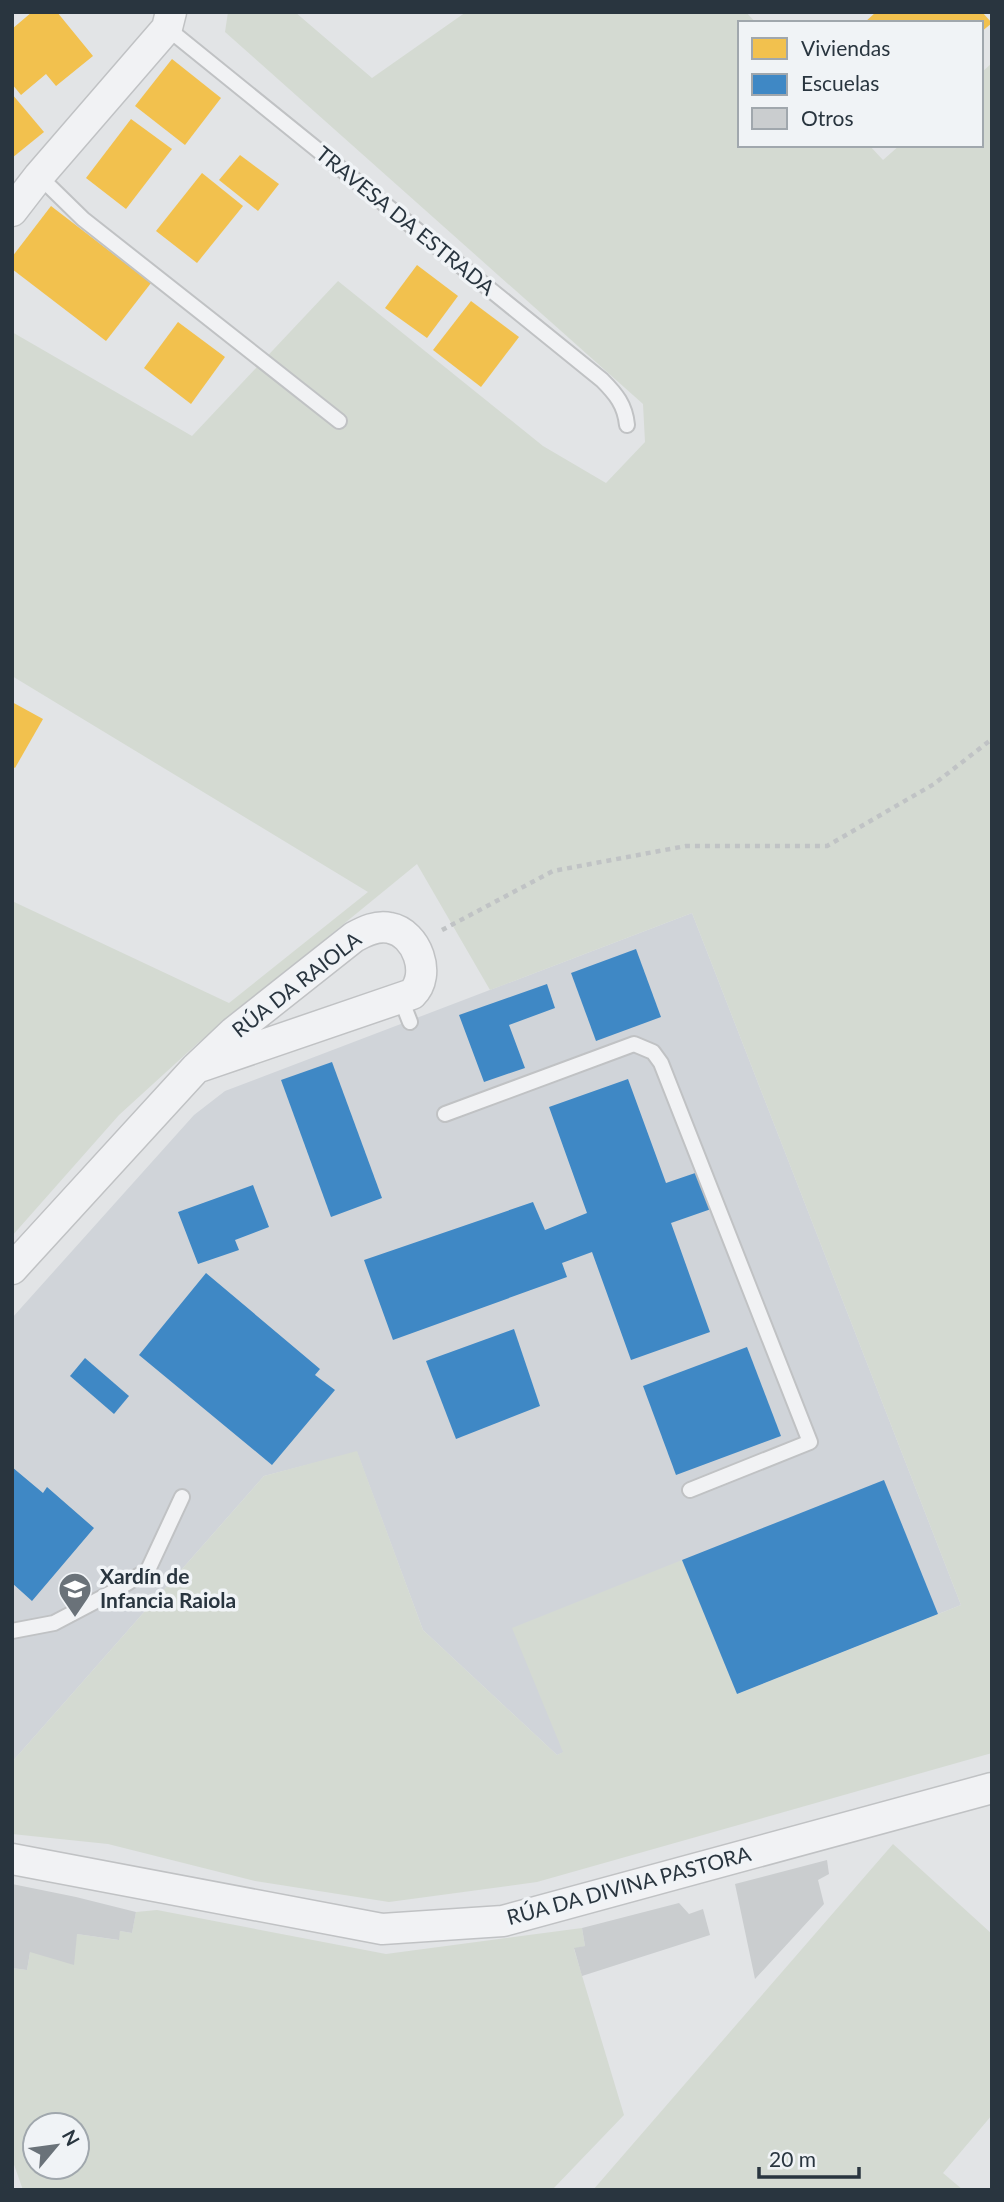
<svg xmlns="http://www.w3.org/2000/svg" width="1004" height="2202" viewBox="0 0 1004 2202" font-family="Lato,sans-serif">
<rect width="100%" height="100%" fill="#e2e4e6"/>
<!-- built -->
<path fill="#d0d4d9" d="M692 913 961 1605 737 1694 732 1684 557 1755 423 1630 357 1452 264 1476 12 1762V1318L194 1115 225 1091Z"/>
<!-- green -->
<g fill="#d4dad2" fill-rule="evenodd">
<path d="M228 12H295L372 78 466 12H746L756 23H740V145H869L883 160 900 145H981V73L992 63V1753L537 1882 389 1902 255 1881 108 1844 12 1834V1762L264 1476 357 1451 423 1630 557 1755 563 1752 512 1628 682 1560 737 1694 961 1605 692 913 490 990 417 864 198 1043 119 1115 12 1236V901L229 1003 368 892 12 676V332L192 436 338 281 543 446 606 483 645 442 643 404 225 32Z"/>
<path d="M893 1844 992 1934V2115L943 2173 963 2190H593Z"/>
<path d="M157 1910 386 1954 582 1928 585 1946 574 1949 624 2115 552 2190H23L12 2159V1968L27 1970 30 1952 77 1934 118 1940 120 1931 132 1933 136 1912ZM35 2125H77V2167H35Z"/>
</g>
<!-- homes -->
<g fill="#f2c14e">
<path d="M32 12H57L93 56 56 86 46 74 21 95 12 84V29Z"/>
<path d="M876 12H982L992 23 981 32V23H864Z"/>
<path d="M172 59 221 98 185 145 135 106Z"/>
<path d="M12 94 44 132 12 158Z"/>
<path d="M131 119 172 149 126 209 86 178Z"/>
<path d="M240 155 279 184 258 211 219 180Z"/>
<path d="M202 173 243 206 197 263 156 231Z"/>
<path d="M51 206 151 283 106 341 12 269V257Z"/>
<path d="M417 265 458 296 427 338 385 308Z"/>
<path d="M471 301 519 337 481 387 433 350Z"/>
<path d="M178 322 225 357 191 404 144 368Z"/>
<path d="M12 702 43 719 15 768 12 766Z"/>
</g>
<!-- schools -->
<g fill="#3f88c5">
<path d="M636 949 661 1017 596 1041 571 973Z"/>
<path d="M547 984 555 1008 509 1025 525 1068 484 1082 459 1015Z"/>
<path d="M332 1062 382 1198 331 1217 281 1080Z"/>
<path d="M628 1079 666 1183 701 1171 714 1208 671 1223 710 1332 631 1360 592 1252 562 1263 567 1277 393 1340 364 1260 533 1202 545 1230 587 1213 549 1107Z"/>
<path d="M253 1185 269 1227 235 1240 239 1250 198 1264 178 1212Z"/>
<path d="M206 1273 320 1369 315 1375 335 1390 272 1465 139 1355Z"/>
<path d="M514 1329 540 1406 456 1439 426 1361Z"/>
<path d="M747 1347 781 1436 676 1475 643 1386Z"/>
<path d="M85 1358 129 1396 114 1414 70 1376Z"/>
<path d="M12 1467 43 1493 47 1487 94 1528 32 1601 12 1583Z"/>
<path d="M884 1480 938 1614 737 1694 682 1560Z"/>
</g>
<!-- building -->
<g fill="#cacdcf">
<path d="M827 1860 829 1874 818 1880 824 1904 755 1979 735 1884Z"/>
<path d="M12 1884 76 1897 136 1912 132 1933 120 1931 119 1940 77 1934 74 1965 30 1952 27 1970 12 1968Z"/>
<path d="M679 1903 689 1914 703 1909 710 1935 582 1976 574 1948 585 1946 582 1928Z"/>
</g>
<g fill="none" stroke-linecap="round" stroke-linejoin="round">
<defs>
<g id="lane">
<path d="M167 28 602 380C616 394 625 405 627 425"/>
<path d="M39 176 83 219 339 421"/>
<path d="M401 999 410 1022"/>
<path d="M445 1114 634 1044 653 1052 661 1063 810 1442 690 1490"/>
<path d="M12 1631 54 1623 111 1593 148 1570 182 1497"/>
</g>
<g id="street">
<path d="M12 211 39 176 167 28 171 12"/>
<path d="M12 1269 196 1068 234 1032 354 937C365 931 377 925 390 928 417 933 432 975 412 994L196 1068"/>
<path d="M12 1859 382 1929 503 1921 992 1788"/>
</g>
</defs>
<!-- lane casing -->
<use href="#lane" stroke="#c0c2c4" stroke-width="18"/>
<!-- street casing -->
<use href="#street" stroke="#c0c2c4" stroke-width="33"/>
<!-- path -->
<path stroke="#c0c3c5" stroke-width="4.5" stroke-dasharray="5 5" stroke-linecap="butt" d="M442 930 553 871 686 846H827L934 784 992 739"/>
<!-- lane -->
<use href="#lane" stroke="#f1f2f4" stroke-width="14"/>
<!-- street -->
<use href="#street" stroke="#f1f2f4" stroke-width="30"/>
</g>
<!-- icons -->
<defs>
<symbol id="school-pin" viewBox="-11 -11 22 30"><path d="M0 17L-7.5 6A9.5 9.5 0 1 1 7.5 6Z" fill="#6a7279" stroke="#f0f3f6"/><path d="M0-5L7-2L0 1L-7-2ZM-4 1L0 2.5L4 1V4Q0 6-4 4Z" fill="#fff"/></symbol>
</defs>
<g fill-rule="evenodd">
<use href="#school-pin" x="56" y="1570" width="38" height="52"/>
</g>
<g text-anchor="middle" stroke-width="7" stroke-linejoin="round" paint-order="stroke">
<!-- street labels -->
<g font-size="21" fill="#29353f" stroke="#f0f3f6">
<text transform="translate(405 221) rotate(39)" y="7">TRAVESA DA ESTRADA</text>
<text transform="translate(297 985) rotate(-38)" y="7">RÚA DA RAIOLA</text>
<text transform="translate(629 1886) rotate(-15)" y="7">RÚA DA DIVINA PASTORA</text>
</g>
<!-- poi labels -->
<g font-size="21" font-weight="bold" fill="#29353f" stroke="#f0f3f6" text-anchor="start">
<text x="100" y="1584">Xardín de<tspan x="100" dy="24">Infancia Raiola</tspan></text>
</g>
</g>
<!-- border -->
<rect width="1004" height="2202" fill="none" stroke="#29353f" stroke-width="28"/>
<!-- legend -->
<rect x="738" y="21" width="245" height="126" fill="#f0f3f6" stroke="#a0a7ad" stroke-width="2"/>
<rect x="752" y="38" width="35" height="21" fill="#f2c14e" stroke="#a0a7ad" stroke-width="2"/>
<text x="801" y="56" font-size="21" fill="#29353f">Viviendas</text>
<rect x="752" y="74" width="35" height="21" fill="#3f88c5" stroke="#a0a7ad" stroke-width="2"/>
<text x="801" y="91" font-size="21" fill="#29353f">Escuelas</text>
<rect x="752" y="108" width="35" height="21" fill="#cacdcf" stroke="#a0a7ad" stroke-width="2"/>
<text x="801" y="126" font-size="21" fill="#29353f">Otros</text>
<!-- north arrow -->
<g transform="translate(56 2146) rotate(61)"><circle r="33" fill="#f0f3f6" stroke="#a0a7ad" stroke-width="2"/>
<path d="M0-5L12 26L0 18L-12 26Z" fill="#6a7279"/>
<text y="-10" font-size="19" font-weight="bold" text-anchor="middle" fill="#29353f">N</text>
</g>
<!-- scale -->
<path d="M759 2167v10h100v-10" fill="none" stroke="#29353f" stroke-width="3.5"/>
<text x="769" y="2167" font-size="21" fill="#29353f" stroke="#f0f3f6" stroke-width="5" paint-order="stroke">20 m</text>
</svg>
